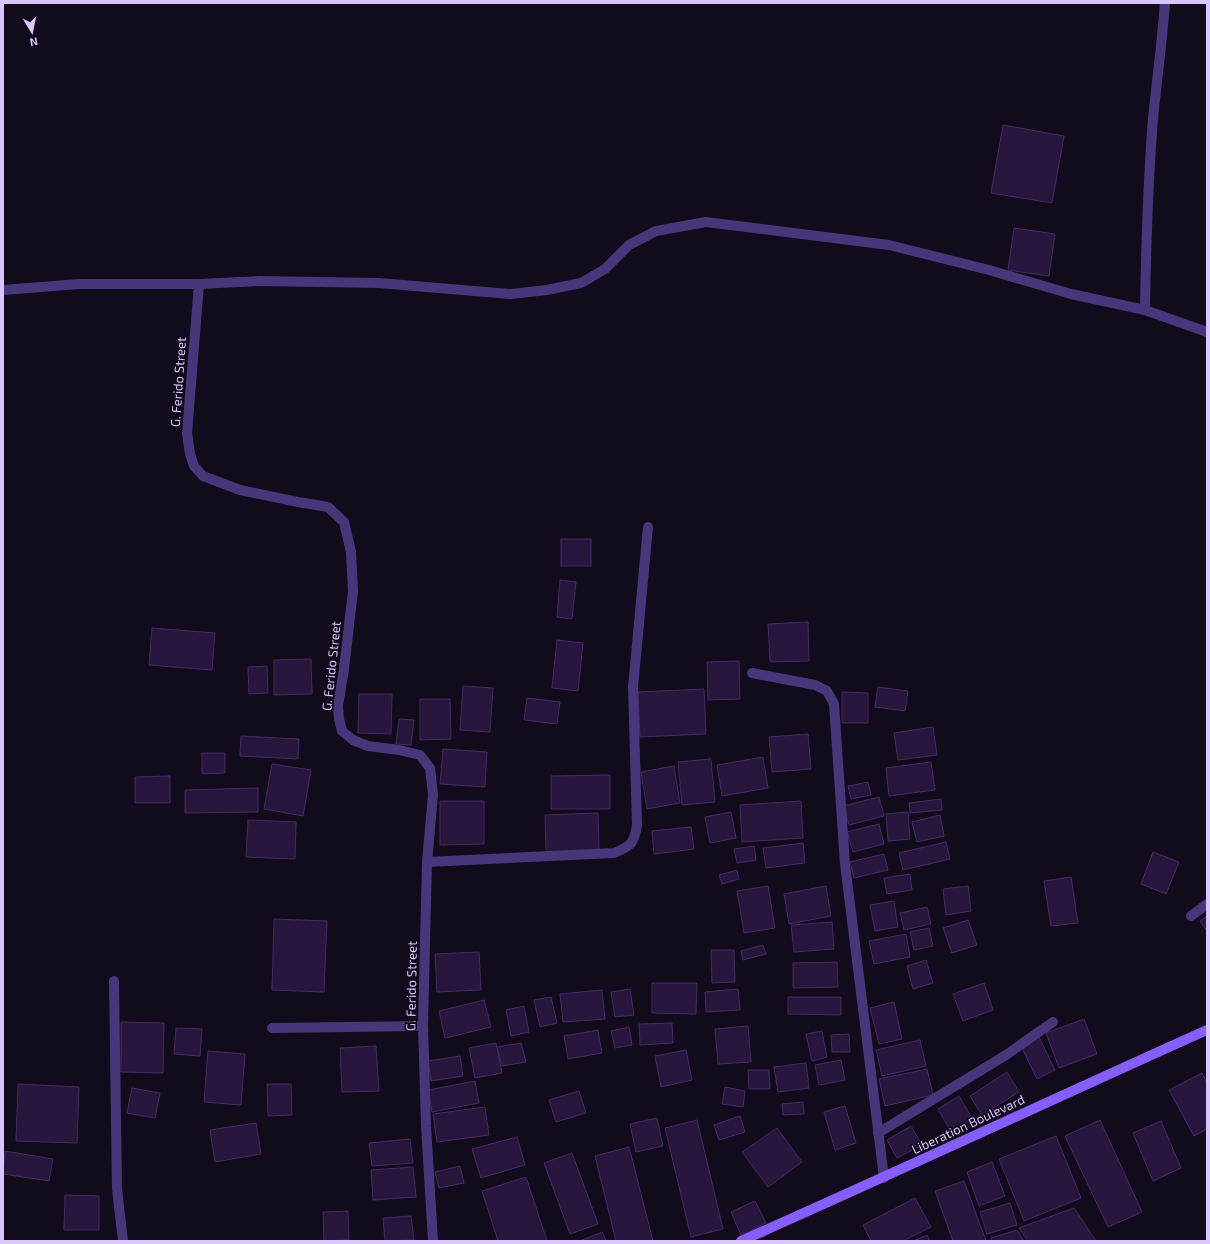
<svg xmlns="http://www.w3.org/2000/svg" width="1210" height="1244" viewBox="0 0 1210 1244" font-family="'Exo 2',sans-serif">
<rect width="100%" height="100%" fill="#110b1b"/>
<!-- building -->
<g fill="#27173c" stroke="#442a68">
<path d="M1003 125 1064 136 1052 203 991 193Z"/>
<path d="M1014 228 1055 234 1049 276 1008 270Z"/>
<rect x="561" y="539" width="30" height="27"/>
<path d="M560 580 576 582 572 619 557 617Z"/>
<path d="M808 622 809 661 770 662 768 624Z"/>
<path d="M152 628 215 633 212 670 149 665Z"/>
<path d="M557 640 583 643 578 691 552 688Z"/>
<path d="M311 659 312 694 274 695V660Z"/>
<path d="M739 661 740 699 708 700 707 662Z"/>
<path d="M267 666 268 693 249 694 248 667Z"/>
<path d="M463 686 493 688 490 732 460 730Z"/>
<path d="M878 687 908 691 905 711 875 707Z"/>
<path d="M704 689 706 734 640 737 638 692Z"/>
<path d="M842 692 868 693V723H842Z"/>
<path d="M359 694H392L391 734 358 733Z"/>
<path d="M527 698 560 702 557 724 524 720Z"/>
<path d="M420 699H450L451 739 420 740Z"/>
<path d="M399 719 414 720 411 745 396 744Z"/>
<path d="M933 727 937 755 898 760 894 733Z"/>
<path d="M808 734 811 769 772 772 769 737Z"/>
<path d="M241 736 299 739 298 759 240 756Z"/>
<path d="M443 749 487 752 485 787 440 784Z"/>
<path d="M202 753H225V773L202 774Z"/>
<path d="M763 757 768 788 722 796 717 765Z"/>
<path d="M711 759 715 802 682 805 678 762Z"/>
<path d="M931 762 935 790 889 796 886 768Z"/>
<path d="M272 764 311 770 303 816 264 809Z"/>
<path d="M674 766 680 803 647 809 641 772Z"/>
<path d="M610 775V809H551V776Z"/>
<path d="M170 776V803H135V777Z"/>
<path d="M868 782 871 795 851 799 848 786Z"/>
<path d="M258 788V812L185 813V790Z"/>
<path d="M879 797 884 816 849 825 843 806Z"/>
<path d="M941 799 942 810 910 813 909 803Z"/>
<path d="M440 801H484V844L440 845Z"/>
<path d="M801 801 803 838 742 842 740 805Z"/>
<path d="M731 812 736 838 710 843 705 817Z"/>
<path d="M908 812 910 839 888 841 886 814Z"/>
<path d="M598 813 599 850 546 852 545 815Z"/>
<path d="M940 815 944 836 917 842 912 822Z"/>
<path d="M248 820 296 822 295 859 246 857Z"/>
<path d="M879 824 884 844 853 852 847 832Z"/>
<path d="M691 827 694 849 654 854 652 831Z"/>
<path d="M946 842 950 859 903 870 899 853Z"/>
<path d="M803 843 805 863 766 868 763 848Z"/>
<path d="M754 846 756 860 737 863 734 849Z"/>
<path d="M1153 852 1179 862 1166 894 1141 884Z"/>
<path d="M884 854 888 870 854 878 850 862Z"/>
<path d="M737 870 739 879 722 884 719 875Z"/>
<path d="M910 874 912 890 887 894 884 878Z"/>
<path d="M1071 877 1078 923 1051 926 1044 881Z"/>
<path d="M768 886 775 928 744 933 737 891Z"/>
<path d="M826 886 831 916 789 924 784 894Z"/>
<path d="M968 886 971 911 946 915 943 889Z"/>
<path d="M894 901 898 927 875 931 870 905Z"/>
<path d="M927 907 931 924 904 930 900 913Z"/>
<path d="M1207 916V931L1200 921Z"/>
<path d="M274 919 327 921 324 992 272 990Z"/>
<path d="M968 920 977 945 952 953 943 928Z"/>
<path d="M832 922 834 949 794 952 791 925Z"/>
<path d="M929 928 933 946 914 950 910 932Z"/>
<path d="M906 934 910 957 874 964 869 941Z"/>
<path d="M763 945 766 954 743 960 741 951Z"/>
<path d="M711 950H734L735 982 712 983Z"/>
<path d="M479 952 481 990 437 992 435 954Z"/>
<path d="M926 960 933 983 913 989 907 966Z"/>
<path d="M837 962 838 987 793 988V963Z"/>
<path d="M652 983H697L696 1014 652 1013Z"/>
<path d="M984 983 993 1010 963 1021 953 994Z"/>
<path d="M630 989 634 1015 615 1017 611 992Z"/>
<path d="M738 989 740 1010 706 1012 705 992Z"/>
<path d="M602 990 605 1019 563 1022 560 994Z"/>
<path d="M551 997 557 1023 540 1027 534 1000Z"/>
<path d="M788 997H841V1015L788 1014Z"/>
<path d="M484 1000 491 1027 445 1038 439 1011Z"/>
<path d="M894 1002 902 1039 879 1044 870 1008Z"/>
<path d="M524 1006 529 1032 511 1036 506 1010Z"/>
<path d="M1084 1019 1097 1054 1059 1068 1046 1033Z"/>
<path d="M121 1022 164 1023 163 1073 121 1072Z"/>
<path d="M672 1023 673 1043 640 1045 639 1024Z"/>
<path d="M748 1026 751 1062 718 1064 715 1029Z"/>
<path d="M629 1027 632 1045 615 1048 611 1031Z"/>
<path d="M176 1028 202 1029 200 1056 174 1054Z"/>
<path d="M598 1030 602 1053 568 1059 564 1036Z"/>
<path d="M822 1031 827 1057 812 1061 806 1034Z"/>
<path d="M849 1034 850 1052H832L831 1035Z"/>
<path d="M1039 1037 1055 1070 1037 1079 1021 1046Z"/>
<path d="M920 1040 926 1066 882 1076 876 1050Z"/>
<path d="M496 1043 502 1073 475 1078 469 1048Z"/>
<path d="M521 1043 526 1062 502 1066 497 1047Z"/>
<path d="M376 1046 379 1091 342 1092 340 1048Z"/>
<path d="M686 1050 692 1080 661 1087 655 1056Z"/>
<path d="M208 1051 245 1054 241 1105 204 1102Z"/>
<path d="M460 1056 463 1076 431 1081 428 1061Z"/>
<path d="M841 1060 845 1080 819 1085 815 1065Z"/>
<path d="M806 1063 809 1088 778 1092 774 1067Z"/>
<path d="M927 1069 933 1095 885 1106 879 1079Z"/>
<path d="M748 1070H769L770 1089H749Z"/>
<path d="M1007 1072 1019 1092 982 1115 970 1096Z"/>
<path d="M1202 1073 1207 1083V1129L1194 1136 1169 1090Z"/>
<path d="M475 1081 479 1103 432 1112 428 1090Z"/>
<path d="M18 1084 79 1087 77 1143 16 1141Z"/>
<path d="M267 1084H291L292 1115 268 1116Z"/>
<path d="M725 1087 745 1091 743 1107 722 1104Z"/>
<path d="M132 1088 160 1093 155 1118 127 1113Z"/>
<path d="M579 1091 586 1113 556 1122 549 1100Z"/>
<path d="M959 1096 973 1120 951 1132 938 1109Z"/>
<path d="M803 1102 804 1114 783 1115 782 1104Z"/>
<path d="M845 1106 856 1143 835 1150 824 1112Z"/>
<path d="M485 1107 489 1135 437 1142 433 1114Z"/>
<path d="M740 1116 745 1132 719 1140 714 1125Z"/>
<path d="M657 1118 663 1146 636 1152 630 1124Z"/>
<path d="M697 1120 723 1229 691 1237 665 1128Z"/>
<path d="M1100 1120 1142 1212 1108 1227 1065 1136Z"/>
<path d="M1161 1121 1181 1168 1153 1181 1133 1133Z"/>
<path d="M256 1123 261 1154 215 1162 210 1130Z"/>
<path d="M911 1126 922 1145 897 1158 887 1140Z"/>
<path d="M777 1128 802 1162 768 1187 742 1152Z"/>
<path d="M1056 1136 1081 1198 1024 1221 999 1159Z"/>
<path d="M517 1137 525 1165 481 1178 472 1149Z"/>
<path d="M410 1139 413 1163 372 1166 369 1143Z"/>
<path d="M629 1147 653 1241H616L595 1156Z"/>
<path d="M5 1151 53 1159 49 1181 3 1174Z"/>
<path d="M572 1153 598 1224 570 1234 544 1163Z"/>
<path d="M992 1162 1005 1196 979 1206 967 1172Z"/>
<path d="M460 1166 464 1183 439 1188 435 1172Z"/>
<path d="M413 1167 416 1197 373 1200 371 1170Z"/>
<path d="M526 1177 547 1241H498L482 1191Z"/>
<path d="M964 1181 986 1241H953L935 1191Z"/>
<path d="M65 1195 99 1196V1230H64Z"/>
<path d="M915 1198 931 1227 903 1241H871L863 1225Z"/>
<path d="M755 1201 766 1223 741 1235 731 1212Z"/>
<path d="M1010 1203 1017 1225 987 1234 980 1212Z"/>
<path d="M1074 1208 1096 1241H1028L1019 1228Z"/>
<path d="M348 1211 349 1240 324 1241 323 1212Z"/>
<path d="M411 1216 414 1240 385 1241 383 1218Z"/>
<path d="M1017 1230 1024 1241H992L991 1238Z"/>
<path d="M602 1232 606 1241H580Z"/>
<path d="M927 1235 930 1241H913Z"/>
</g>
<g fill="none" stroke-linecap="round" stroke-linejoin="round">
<!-- street -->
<g stroke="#48367a" stroke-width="10">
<path d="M199 284 187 433 190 454 194 466 203 476 240 490 298 502 328 507 344 522 351 552 353 591 344 669 338 706 339 719 342 731 353 740 368 746 399 750 420 755 430 768 433 795 427 862 423 1026 426 1126 433 1241"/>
<path d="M3 290 79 284H199L259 281 379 283 511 294 547 290 581 283 605 269 629 245 656 231 706 222 889 245 989 270 1071 294 1145 310 1207 332"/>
<path d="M1145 310C1146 246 1148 182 1153 118 1157 80 1162 42 1165 3"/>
<path d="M752 673 815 685 827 691 834 704 845 864 884 1178"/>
<path d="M427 862 614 853C631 846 634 844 637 825L633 687 648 527"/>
<path d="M1191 916 1207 904"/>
<path d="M114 981 117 1189 123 1241"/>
<path d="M272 1028 423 1026"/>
<path d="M878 1133 1006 1055 1053 1022"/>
</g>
<!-- secondary -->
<path stroke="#855efd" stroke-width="10" d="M741 1241C897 1172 1051 1100 1207 1030"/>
</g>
<g text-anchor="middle" stroke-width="3.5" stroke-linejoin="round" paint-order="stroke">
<!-- street labels -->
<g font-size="13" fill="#d9c6fe" stroke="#110b1b">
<text transform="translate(178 382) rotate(-86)" y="5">G. Ferido Street</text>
<text transform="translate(331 666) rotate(-84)" y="5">G. Ferido Street</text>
<text transform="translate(411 986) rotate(-89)" y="5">G. Ferido Street</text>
<text transform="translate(968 1124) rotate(-25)" y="5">Liberation Boulevard</text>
</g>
</g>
<!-- border -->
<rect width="1210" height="1244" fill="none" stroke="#d9c6fe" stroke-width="8"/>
<!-- north arrow -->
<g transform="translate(32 32) rotate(170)" stroke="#110b1b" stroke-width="3" paint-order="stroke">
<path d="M0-3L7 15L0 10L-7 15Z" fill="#d9c6fe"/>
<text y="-6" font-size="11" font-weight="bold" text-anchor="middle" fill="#d9c6fe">N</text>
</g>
</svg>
